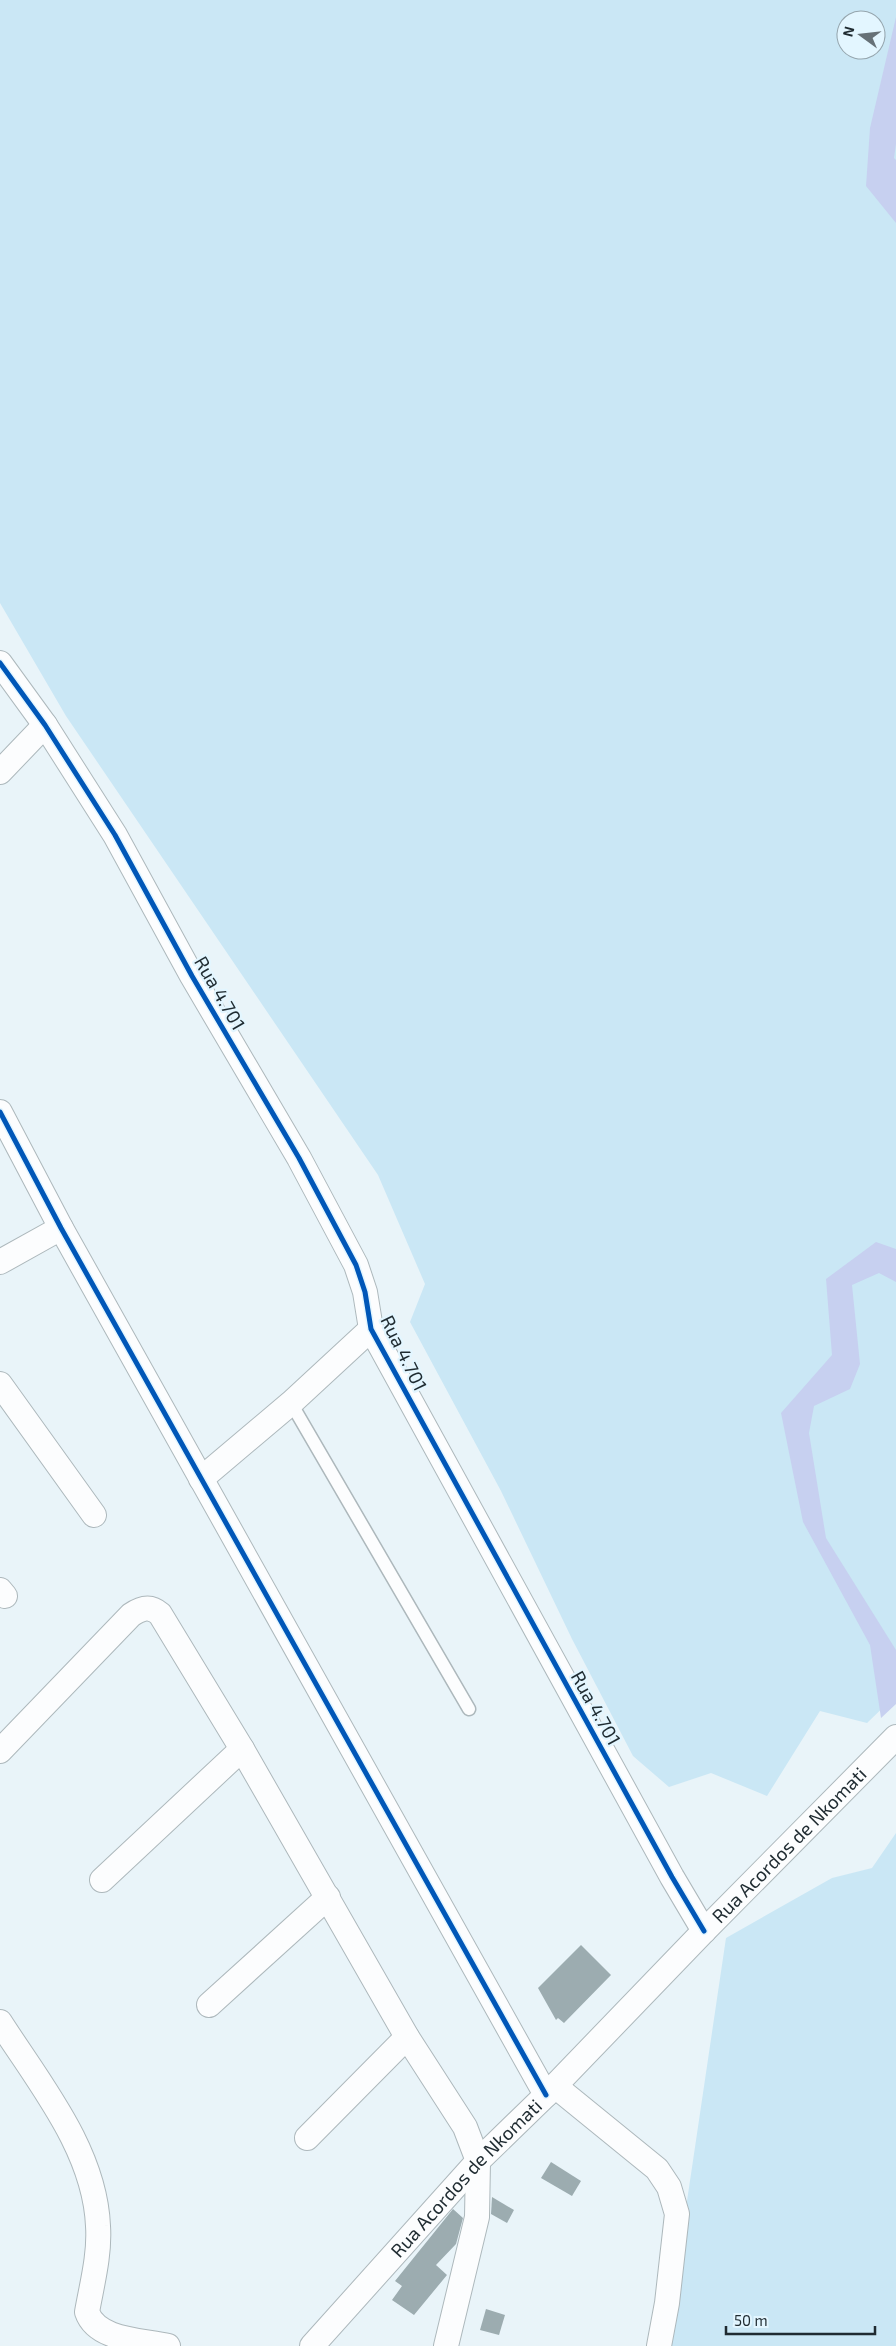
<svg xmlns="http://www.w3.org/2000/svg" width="896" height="2346" viewBox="0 0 896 2346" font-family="'Exo 2',sans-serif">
<rect width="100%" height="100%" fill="#e9f4f9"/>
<!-- green -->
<g fill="#cae7f5" fill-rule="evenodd">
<path d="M0 0H896V1695L867 1723 820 1711 767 1796 711 1773 669 1787 633 1756 572 1639 501 1491 410 1322 425 1284 378 1175 66 716 0 603ZM846 20H876V50H846Z"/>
<path d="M896 1833V2346H662L687 2201 726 1938 832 1878 872 1868Z"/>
</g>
<!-- water -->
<g fill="#c7d0f0">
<path d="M896 17V144L894 158 896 160V223L866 186 870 128Z"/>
<path d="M876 1242 896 1249V1282L879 1273 852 1285 860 1364 850 1389 814 1406 809 1433 826 1538 896 1650V1704L881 1718 870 1645 803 1522 781 1413 832 1355 826 1279Z"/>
</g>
<!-- building -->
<g fill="#9cacb0">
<path d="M581 1945 611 1975 564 2023 558 2018 556 2020 538 1988Z"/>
<path d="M551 2162 581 2181 572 2196 541 2178Z"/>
<path d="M492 2197 514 2210 507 2223 491 2214Z"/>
<path d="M453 2209 463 2218 456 2244 436 2265 447 2275 414 2315 392 2300 402 2286 395 2281Z"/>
<path d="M486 2309 505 2315 499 2335 480 2330Z"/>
</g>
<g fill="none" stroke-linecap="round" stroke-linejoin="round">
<defs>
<path id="service" d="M291 1403 469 1709"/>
<g id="minor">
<path d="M0 663 45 725 115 835 192 976 299 1158 356 1265 365 1292 371 1329 672 1877 704 1931"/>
<path d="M0 772 45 725"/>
<path d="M0 1112 61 1228 546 2095"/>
<path d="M0 1262 61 1228"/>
<path d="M0 1384 94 1515"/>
<path d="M201 1479 291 1403 371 1329"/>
<path d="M0 1590 5 1596"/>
<path d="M0 1751 131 1615C141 1608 150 1605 160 1614L242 1749 407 2037 465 2127 478 2161 477 2217 446 2346"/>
<path d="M102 1880 242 1749"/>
<path d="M209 2005 328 1897"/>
<path d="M0 2022C39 2083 95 2150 98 2226 100 2254 92 2284 87 2312 97 2341 143 2340 168 2346"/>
<path d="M555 2086 657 2169 669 2187 677 2214 667 2303 659 2346"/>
<path d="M307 2138 407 2037"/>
<path id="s1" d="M312 2346 478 2161 546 2095 704 1931 896 1737"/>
</g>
</defs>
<!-- service casing -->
<use href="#service" stroke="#adb8bc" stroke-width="15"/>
<!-- minor casing -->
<use href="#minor" stroke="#adb8bc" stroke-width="26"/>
<!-- service -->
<use href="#service" stroke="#fcfdfe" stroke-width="12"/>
<!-- minor -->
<use href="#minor" stroke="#fcfdfe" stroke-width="24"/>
<defs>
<g id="cycleway">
<path d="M0 663 45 725 115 835 192 976 299 1158 356 1265 365 1292 371 1329 672 1877 704 1931"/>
<path d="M0 1112 61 1228 546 2095"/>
</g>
</defs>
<!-- cycleway casing -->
<use href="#cycleway" stroke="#e3f6ff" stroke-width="8"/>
<!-- cycleway -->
<use href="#cycleway" stroke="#0057b8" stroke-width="5"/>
</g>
<g text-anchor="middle" stroke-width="4.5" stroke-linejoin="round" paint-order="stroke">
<!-- street labels -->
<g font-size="19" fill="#1f2b31" stroke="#e3f6ff">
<text transform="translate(220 993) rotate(60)" y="7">Rua 4.701</text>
<text transform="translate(404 1353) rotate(64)" y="7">Rua 4.701</text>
<text transform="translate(596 1708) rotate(61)" y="7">Rua 4.701</text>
<text dy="7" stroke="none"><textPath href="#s1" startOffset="692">Rua Acordos de Nkomati</textPath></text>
<text dy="7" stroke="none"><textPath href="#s1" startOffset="228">Rua Acordos de Nkomati</textPath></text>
</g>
</g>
<!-- north arrow -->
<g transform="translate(861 35) rotate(285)"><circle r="24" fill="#e3f6ff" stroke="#95a5ad"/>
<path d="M0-4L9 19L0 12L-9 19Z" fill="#667177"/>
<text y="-8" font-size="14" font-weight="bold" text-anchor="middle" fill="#1f2b31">N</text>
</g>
<!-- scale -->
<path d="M726 2326v8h149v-8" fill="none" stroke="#1f2b31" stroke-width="2.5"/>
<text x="734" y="2326" font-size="15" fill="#1f2b31" stroke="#e3f6ff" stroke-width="4" paint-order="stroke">50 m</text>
</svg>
